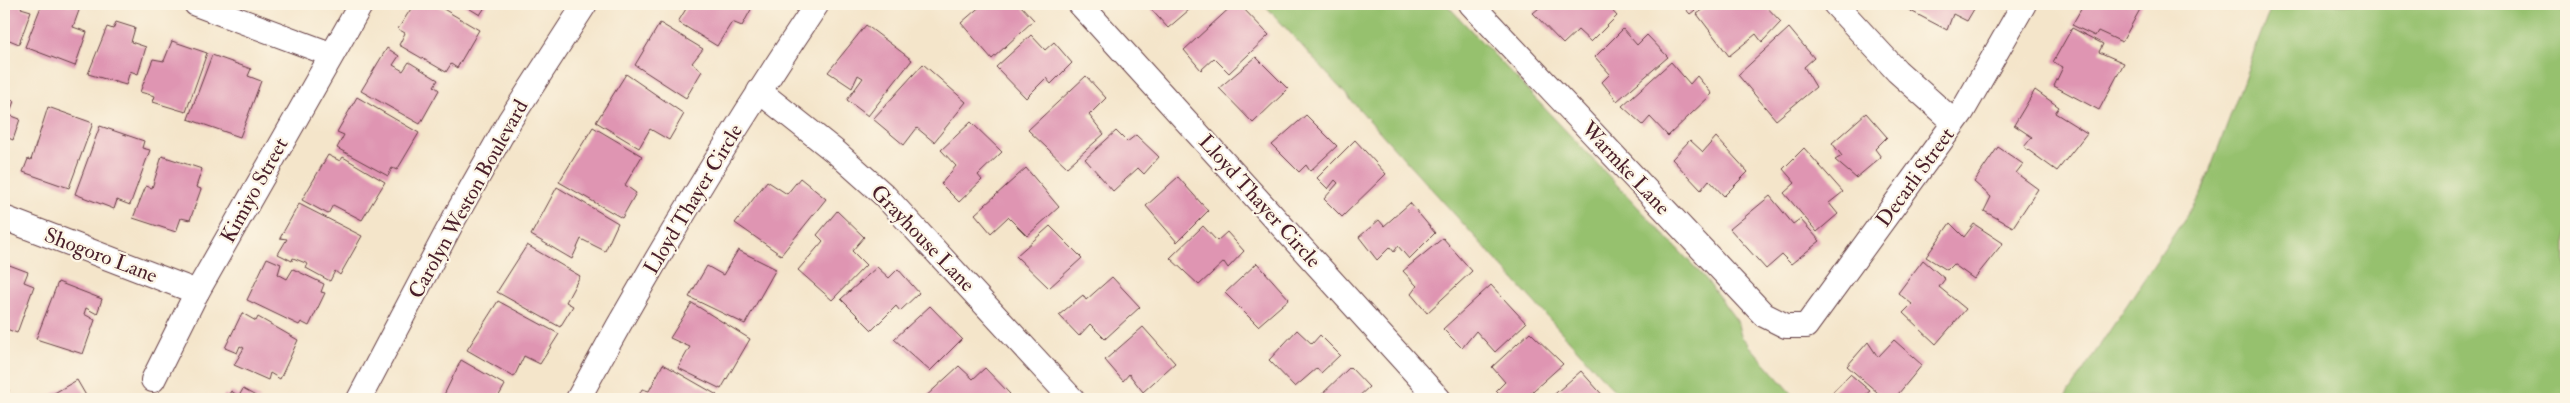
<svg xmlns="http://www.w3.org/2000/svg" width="2570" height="403" viewBox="0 0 2570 403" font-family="'IM FELL Double Pica',serif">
<rect width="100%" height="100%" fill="#fcf5e5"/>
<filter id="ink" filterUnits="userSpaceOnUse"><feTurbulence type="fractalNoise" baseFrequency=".02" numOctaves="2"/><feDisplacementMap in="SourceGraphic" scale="10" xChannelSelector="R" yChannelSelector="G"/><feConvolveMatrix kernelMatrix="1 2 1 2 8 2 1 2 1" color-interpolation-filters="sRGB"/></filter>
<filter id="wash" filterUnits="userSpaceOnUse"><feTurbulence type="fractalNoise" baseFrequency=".0096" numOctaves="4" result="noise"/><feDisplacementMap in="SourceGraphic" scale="20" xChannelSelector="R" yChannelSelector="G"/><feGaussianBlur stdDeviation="1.12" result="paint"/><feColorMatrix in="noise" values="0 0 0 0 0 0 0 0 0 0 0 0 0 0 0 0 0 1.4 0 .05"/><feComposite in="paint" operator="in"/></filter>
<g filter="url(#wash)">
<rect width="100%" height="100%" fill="#f4e5ca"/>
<!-- green -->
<g fill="#96c16e" stroke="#70704c">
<path d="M1264 4H1446L1705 278 1737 321 1741 336 1797 399H1622Z"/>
<path d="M2272 4H2566V399H2064L2201 194Z"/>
</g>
<g id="blocks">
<!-- building -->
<g fill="#df95b2">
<path d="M4 4H23L21 8 31 11 19 44 7 39 4 47Z"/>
<path d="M42 4 81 5 73 27 87 32 75 66 25 47Z"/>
<path d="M414 4H435L479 30 457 68 451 64 446 72 399 45 405 33 398 29Z"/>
<path d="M462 4H487L480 15Z"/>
<path d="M689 4H754L742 26 732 22 717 46 678 22Z"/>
<path d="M983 4H1019L1034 20 992 59 961 23Z"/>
<path d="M1151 4H1196L1168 28 1148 6Z"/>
<path d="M1234 4H1239L1269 35 1229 73 1214 58 1201 70 1184 50Z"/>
<path d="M1544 4H1606L1617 16 1591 42 1578 30 1563 44 1533 13Z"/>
<path d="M1681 4H1703L1690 14Z"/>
<path d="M1711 4H1744L1746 6 1764 4 1781 22 1762 42 1756 34 1729 56 1697 14Z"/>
<path d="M1907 4H1977L1967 21 1953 14 1947 30 1905 8Z"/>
<path d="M2084 4H2143L2122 42 2098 31 2095 36 2072 25Z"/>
<path d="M116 22 135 28 131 42 146 47 138 74 130 71 126 85 88 74 107 27 113 29Z"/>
<path d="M660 23 703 49 692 63 702 71 686 98 635 65Z"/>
<path d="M866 25 912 60 868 116 847 100 863 78 858 75 852 88 828 72Z"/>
<path d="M1789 28 1814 58 1804 67 1816 87 1776 120 1738 75Z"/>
<path d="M2072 28 2103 44 2099 52 2124 63 2099 110 2054 86 2063 67 2053 62Z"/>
<path d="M1623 29 1637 45 1647 35 1668 57 1617 101 1602 82 1610 74 1595 57Z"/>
<path d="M1031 35 1045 50 1054 42 1072 63 1051 84 1046 78 1026 98 996 67Z"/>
<path d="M172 41 207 53 186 112 153 102 155 96 140 92 153 59 164 61Z"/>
<path d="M387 48 399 56 393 65 403 71 409 62 438 80 434 86 439 90 420 124 361 91Z"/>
<path d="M212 55 251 69 248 76 261 81 240 137 188 119Z"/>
<path d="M1256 57 1288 89 1253 123 1219 88Z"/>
<path d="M1671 62 1690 84 1697 76 1712 94 1668 136 1650 117 1643 125 1622 106Z"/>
<path d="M923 64 966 102 934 142 917 128 904 145 873 119Z"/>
<path d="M626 74 684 114 669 140 650 129 639 148 596 122Z"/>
<path d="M1086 76 1106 98 1089 115 1104 134 1067 167 1028 130Z"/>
<path d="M2035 90 2059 107 2055 113 2087 133 2057 171 2024 147 2032 137 2014 125Z"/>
<path d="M4 97 14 101 9 115 20 119 13 140 4 136Z"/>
<path d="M357 97 419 133 397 170 392 168 388 176 337 148 344 135 337 132Z"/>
<path d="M48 107 93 123 69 188 23 172 28 159 31 160Z"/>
<path d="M1866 113 1887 137 1875 149 1881 157 1856 178 1835 160 1842 156 1832 143Z"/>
<path d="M1306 115 1337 146 1310 171 1306 165 1299 172 1272 145Z"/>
<path d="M971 122 1002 152 978 175 982 180 959 202 941 184 956 166 941 150Z"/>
<path d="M100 126 144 141 142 148 150 150 130 205 117 200 114 209 75 194Z"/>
<path d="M593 127 642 156 625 185 636 193 622 218 559 182Z"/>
<path d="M1116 131 1127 142 1136 135 1159 157 1144 174 1138 168 1113 191 1085 159Z"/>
<path d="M1716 137 1748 172 1724 196 1709 180 1701 190 1672 159 1690 140 1703 152Z"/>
<path d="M1355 140 1386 174 1342 217 1324 199 1338 183 1335 180 1328 189 1317 178Z"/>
<path d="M1998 147 2023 164 2016 173 2038 189 2013 227 1984 211 1991 197 1974 182Z"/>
<path d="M1804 148 1843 192 1829 203 1838 214 1817 232 1784 193 1795 183 1783 169Z"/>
<path d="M328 155 340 161 343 157 385 182 362 220 333 205 328 214 302 200Z"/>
<path d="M162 156 202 169 196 187 201 189 190 220 181 218 176 232 133 218 146 186 152 188Z"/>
<path d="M1026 168 1059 207 1027 236 1008 217 991 233 975 214Z"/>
<path d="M1178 177 1208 211 1177 242 1146 206Z"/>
<path d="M800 178 826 199 781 255 735 223 767 181 787 194Z"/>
<path d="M557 187 618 223 605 251 581 239 572 259 531 235Z"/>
<path d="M1770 196 1793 224 1800 219 1820 241 1791 264 1782 255 1766 269 1730 229Z"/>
<path d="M1410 203 1435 233 1409 259 1398 246 1394 252 1390 247 1377 260 1359 237 1379 220 1384 226Z"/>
<path d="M299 204 362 236 340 275 335 271 330 281 306 268 308 264 293 258 292 261 278 254 287 239 280 238Z"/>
<path d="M837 211 864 237 852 251 866 265 832 300 798 270 823 241 817 235Z"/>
<path d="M1950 223 1964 237 1974 224 2003 243 1974 279 1953 264 1947 270 1926 257Z"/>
<path d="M1050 226 1082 258 1049 288 1016 256Z"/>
<path d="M1203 226 1217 241 1227 232 1244 251 1228 268 1224 262 1199 285 1170 258Z"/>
<path d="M1443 238 1472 271 1427 313 1411 294 1417 286 1403 271Z"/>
<path d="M527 245 580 276 566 302 573 306 560 327 497 292Z"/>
<path d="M738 250 776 269 745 324 689 297 707 266 723 275Z"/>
<path d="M267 258 281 264 278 274 287 279 293 269 324 284 321 292 325 293 309 326 301 322 299 325 247 300Z"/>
<path d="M1923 260 1945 279 1939 287 1966 309 1936 344 1903 313 1912 304 1898 293Z"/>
<path d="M4 263 28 272 24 282 34 286 17 333 4 328Z"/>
<path d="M1257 263 1289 299 1258 326 1225 293Z"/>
<path d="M877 267 889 278 898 269 919 293 900 311 896 306 872 330 841 299Z"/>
<path d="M1112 277 1140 307 1105 339 1090 324 1079 336 1059 315 1083 295 1086 300Z"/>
<path d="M58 282 102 299 97 314 86 308 84 314 95 320 83 354 36 339Z"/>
<path d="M1491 285 1526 323 1495 352 1476 331 1462 348 1443 329Z"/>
<path d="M498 301 559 334 540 364 524 356 514 377 467 350Z"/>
<path d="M692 303 750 339 721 389 678 368 690 347 670 338Z"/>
<path d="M930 306 962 339 930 371 894 339Z"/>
<path d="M242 313 256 321 258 317 298 340 280 379 270 373 268 380 234 365 244 348 240 346 237 353 225 348Z"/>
<path d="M1143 327 1175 363 1143 392 1129 374 1123 381 1105 360Z"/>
<path d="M1297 330 1312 344 1320 335 1340 355 1321 373 1317 368 1295 387 1269 360Z"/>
<path d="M1530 332 1563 364 1524 399H1504L1496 391 1505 382 1492 367Z"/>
<path d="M1894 340 1922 365 1894 399H1885L1847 366 1868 342 1878 357Z"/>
<path d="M461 360 505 385 497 399H442Z"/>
<path d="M663 364 717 395 715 399H637L642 389 649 391Z"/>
<path d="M959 366 973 379 985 368 1010 394 1005 399H923Z"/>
<path d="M1350 367 1369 387 1356 399H1317Z"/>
<path d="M1581 371 1606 399H1549Z"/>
<path d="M1850 374 1870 391 1865 395 1869 399H1826Z"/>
<path d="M77 380 88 399H44Z"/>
<path d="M4 388 9 390 6 399H4Z"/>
<path d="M243 389 261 399H222L225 394 228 396 231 391 239 396Z"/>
</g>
</g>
</g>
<g filter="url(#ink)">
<use href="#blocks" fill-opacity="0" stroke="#643d43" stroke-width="1"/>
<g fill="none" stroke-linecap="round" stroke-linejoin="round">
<defs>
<g id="minor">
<path d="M196 4 330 54"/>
<path d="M1080 4 1439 399"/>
<path d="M1471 4 1764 315 1786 326H1806L1962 112 2024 4"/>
<path d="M1835 4 1897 71 1954 122"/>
<path d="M759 91 837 153 884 195 1072 399"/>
<path d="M4 218 197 292"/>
<path d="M153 380 197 292 361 4"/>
<path d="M359 399 455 217 510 120 585 4"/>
<path d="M578 399C651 264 731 132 817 4"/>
</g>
</defs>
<!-- minor casing -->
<use href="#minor" stroke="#643d43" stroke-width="26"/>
<!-- minor -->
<use href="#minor" stroke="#fff" stroke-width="24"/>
</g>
</g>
<g text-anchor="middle" stroke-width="4.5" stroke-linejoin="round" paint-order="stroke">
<!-- street labels -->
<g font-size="21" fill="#4a1f2b" stroke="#fcf5e5">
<text transform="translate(1626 168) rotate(47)" y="7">Warmke Lane</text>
<text transform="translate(1915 177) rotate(-54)" y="7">Decarli Street</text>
<text transform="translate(254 190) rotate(-61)" y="7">Kimiyo Street</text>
<text transform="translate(468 199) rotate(-61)" y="7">Carolyn Weston Boulevard</text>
<text transform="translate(693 199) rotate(-59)" y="7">Lloyd Thayer Circle</text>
<text transform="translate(1260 201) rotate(48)" y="7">Lloyd Thayer Circle</text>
<text transform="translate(923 238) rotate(46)" y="7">Grayhouse Lane</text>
<text transform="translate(101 255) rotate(21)" y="7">Shogoro Lane</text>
</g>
</g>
<!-- margin -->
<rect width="2570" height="403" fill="none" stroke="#fcf5e5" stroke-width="20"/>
</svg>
